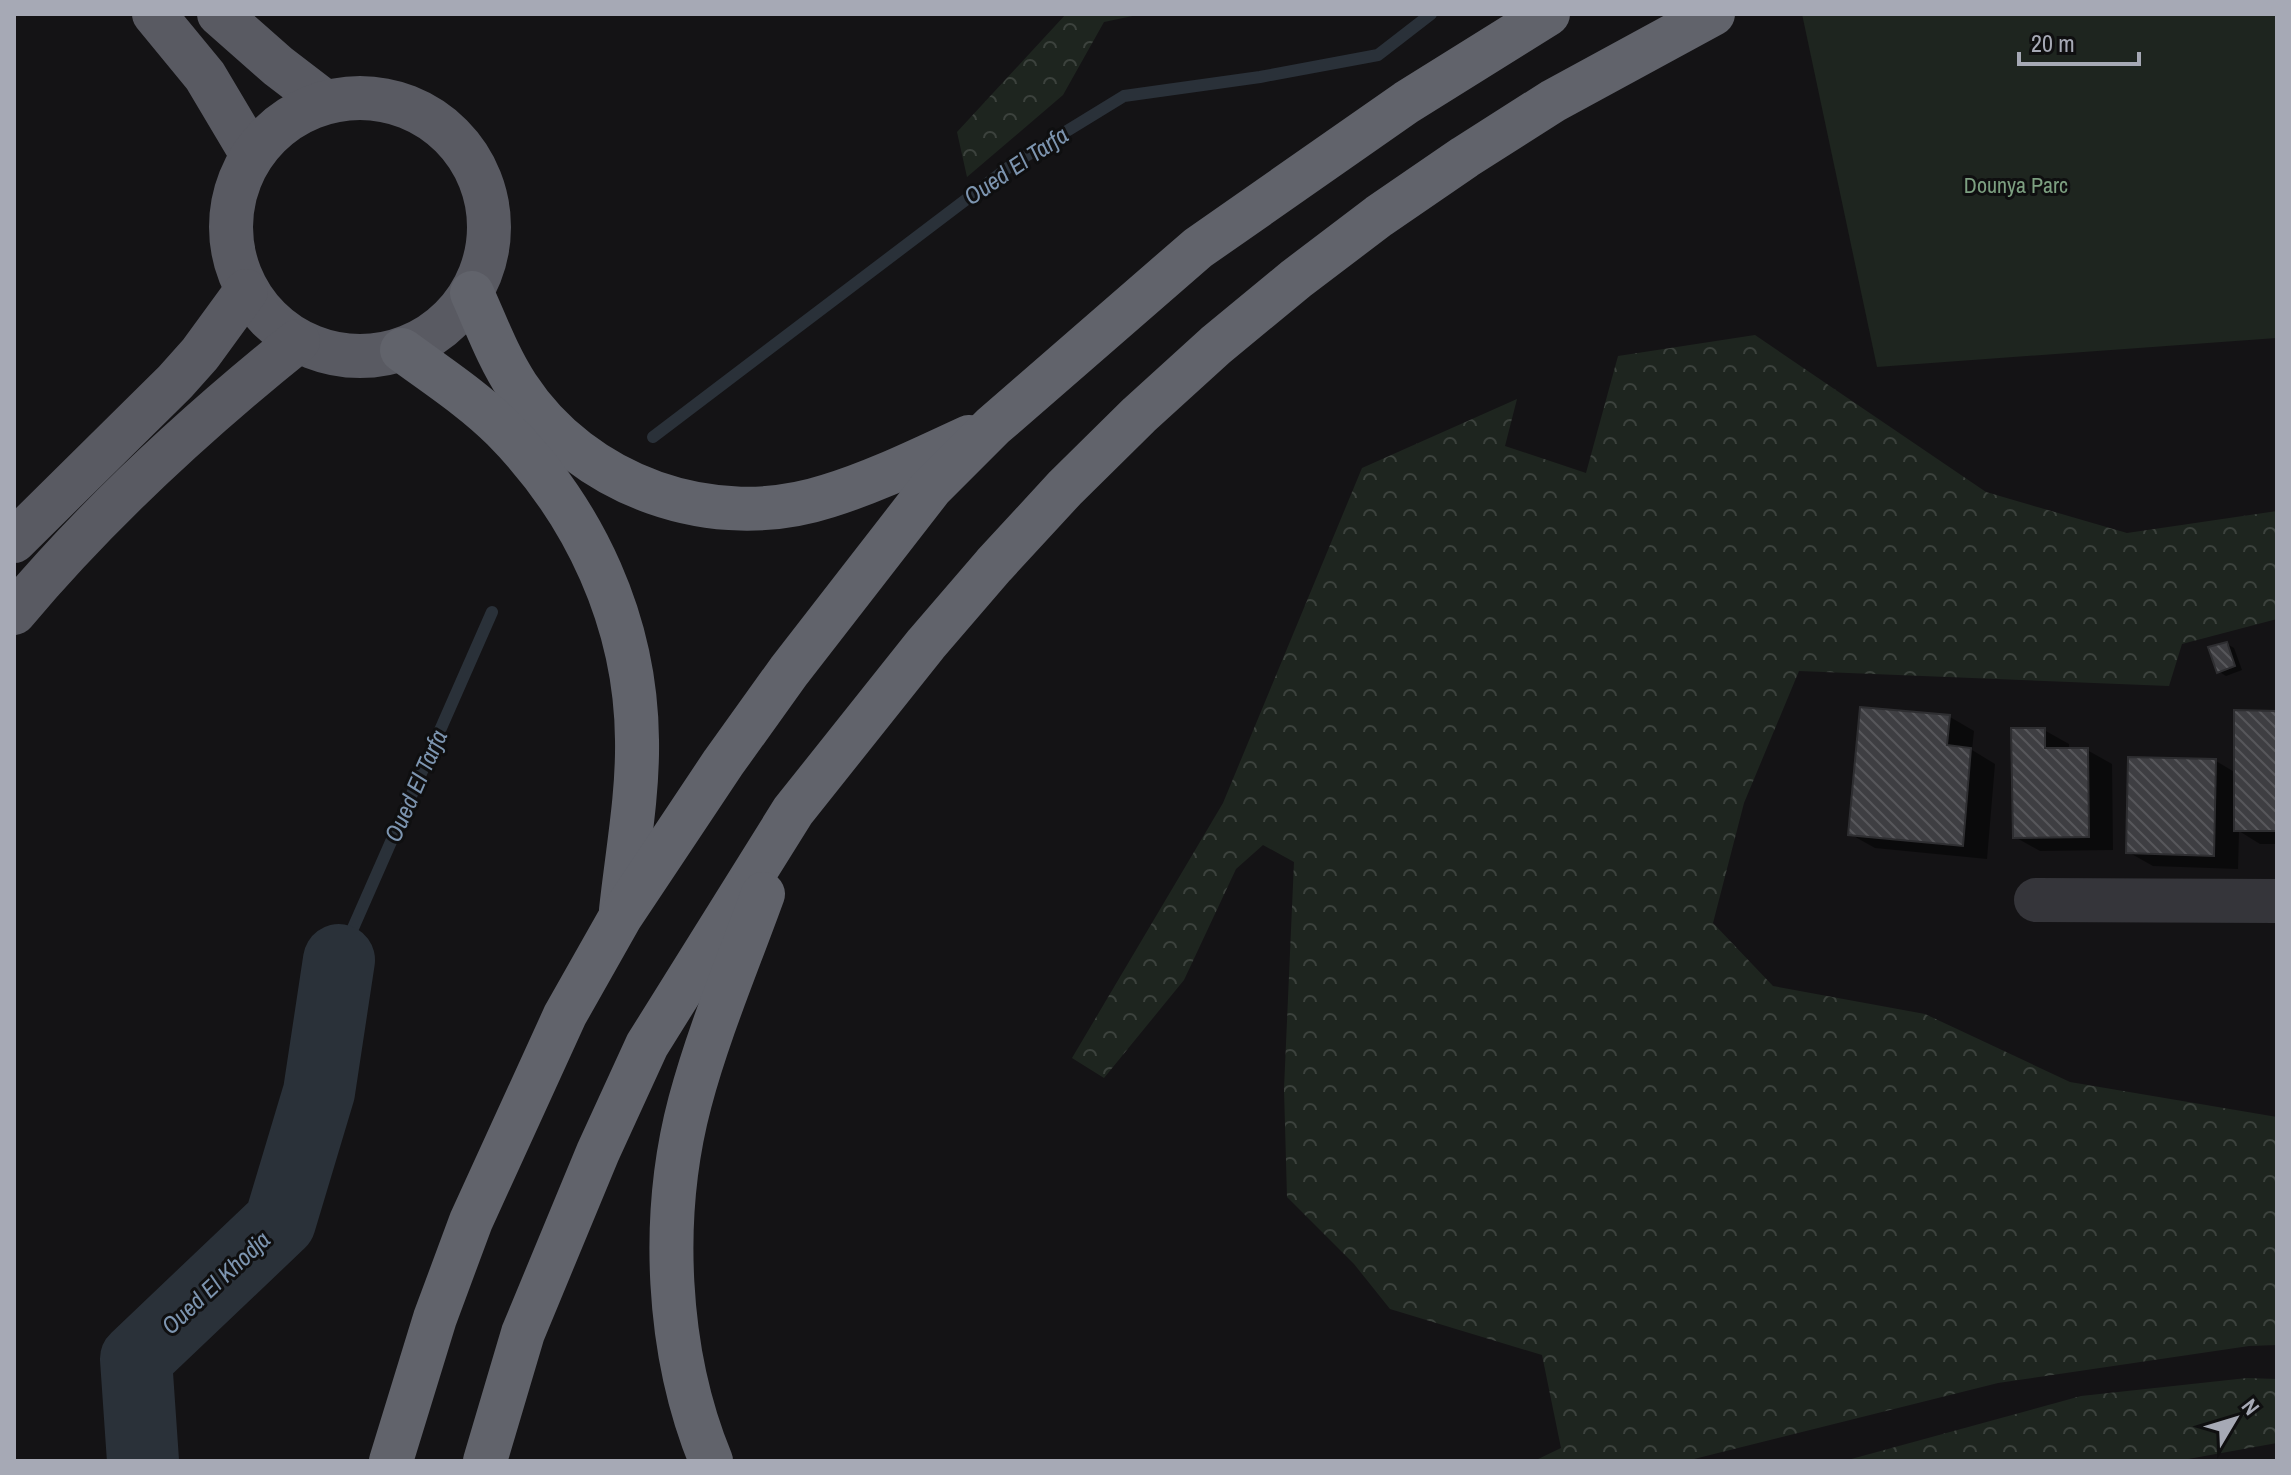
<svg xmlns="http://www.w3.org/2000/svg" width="2291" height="1475" viewBox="0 0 2291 1475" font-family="'Archivo Narrow',sans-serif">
<defs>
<pattern id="forest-crowns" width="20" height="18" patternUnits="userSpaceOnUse" patternTransform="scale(2)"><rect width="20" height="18" fill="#1e251f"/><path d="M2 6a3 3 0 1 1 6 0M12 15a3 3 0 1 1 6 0" fill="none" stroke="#3c423d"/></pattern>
<pattern id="building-back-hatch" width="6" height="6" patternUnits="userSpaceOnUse" patternTransform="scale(2)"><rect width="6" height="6" fill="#3e3e42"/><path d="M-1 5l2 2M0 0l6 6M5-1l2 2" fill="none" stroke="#57575b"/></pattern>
</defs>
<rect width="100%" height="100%" fill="#141315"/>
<!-- forest -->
<g fill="url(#forest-crowns)">
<path d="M1066 14H1142L1104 22 1063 95 967 177 957 132Z"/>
<path d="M1755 335 1986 492 2127 533 2277 511V619L2182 644 2169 686 1799 671 1744 803 1713 923 1773 986 1925 1014 2070 1082 2277 1117V1345L2249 1346 1998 1383 1686 1461H1534L1561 1448 1542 1355 1390 1309 1354 1264 1287 1197 1284 1089 1294 862 1263 845 1236 869 1184 980 1104 1078 1072 1058 1223 803 1362 468 1517 399 1505 446 1586 473 1618 356Z"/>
<path d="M2247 1378 2277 1379V1443L2177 1461H1844L2081 1396Z"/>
</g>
<!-- park -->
<path fill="#1e251f" d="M1802 14H2277V338L1877 367Z"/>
<!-- shadow -->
<g fill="#0007">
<path d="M2227 644 2234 648 2242 670 2226 676 2218 671Z"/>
<path d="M2277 713V844H2260L2239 831 2238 869 2153 866 2128 852 2216 761 2236 773Z"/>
<path d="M1950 717 1974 731 1972 750 1995 764 1987 859 1875 848 1850 834Z"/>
<path d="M2044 730 2069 744V750H2087L2112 764 2113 850 2040 851 2015 837Z"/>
</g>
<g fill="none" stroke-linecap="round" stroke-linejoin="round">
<!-- stream -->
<g stroke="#2a3139" stroke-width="12">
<path d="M653 437 1013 164 1124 96 1260 77 1378 55 1431 14"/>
<path d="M339 960 492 612"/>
</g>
<!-- river -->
<path stroke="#2a3139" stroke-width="72" d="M143 1461 136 1359 280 1222 319 1092 339 960"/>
</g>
<!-- building -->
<g fill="url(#building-back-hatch)" stroke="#2e2e31" stroke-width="2">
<path d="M2227 642 2235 666 2217 673 2208 647Z"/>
<path d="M1860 707 1950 715 1947 745 1971 748 1963 846 1848 835Z"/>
<path d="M2234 710 2277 711V831H2234Z"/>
<path d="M2011 728H2045V748H2088L2089 837 2013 838Z"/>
<path d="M2128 757 2216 759 2214 856 2126 853Z"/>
</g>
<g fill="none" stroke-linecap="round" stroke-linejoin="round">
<!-- minor -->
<path stroke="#35353a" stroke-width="44" d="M2036 900 2277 901"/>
<!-- trunk -->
<g stroke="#595a62" stroke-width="44">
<path d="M154 14 205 76 252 155"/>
<path d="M219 14 278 66 325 102"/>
<circle cx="360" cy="227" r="129"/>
<path d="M14 541 175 382 200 354 246 291"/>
<path d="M14 613C98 513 196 423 298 341"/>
</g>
<!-- motorway -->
<g stroke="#61636b" stroke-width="44">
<path d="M472 293C486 324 498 357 517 386 583 487 714 533 828 496 877 481 923 458 969 437"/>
<path d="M402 350C436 375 473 399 503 429 585 512 636 622 637 740 638 796 627 854 621 910"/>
<path d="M391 1461 435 1318 471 1221 565 1015 621 916 723 763 789 671 931 488 993 426 1198 248 1407 102 1548 14"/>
<path d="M485 1461 523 1333 598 1152 647 1045 793 811 926 644 994 565 1065 488 1139 415 1216 345 1296 279 1379 216 1465 157 1553 101 1713 14"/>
<path d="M711 1461C666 1352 660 1215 690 1102 709 1031 738 963 763 894"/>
</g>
</g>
<g text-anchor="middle" stroke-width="6" stroke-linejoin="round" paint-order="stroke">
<!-- park labels -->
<g font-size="22" fill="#7da081" stroke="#0f0f10">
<text x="2016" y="193">Dounya Parc</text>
</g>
<!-- water labels -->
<g font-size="24" font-style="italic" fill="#7d95b0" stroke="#0f0f10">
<text transform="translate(1016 166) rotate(-34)" y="8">Oued El Tarfa</text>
<text transform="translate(416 786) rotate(-66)" y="8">Oued El Tarfa</text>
<text transform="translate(216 1283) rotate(-43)" y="8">Oued El Khodja</text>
</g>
</g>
<!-- border -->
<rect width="2291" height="1475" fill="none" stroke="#a6a9b5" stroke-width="32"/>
<!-- north arrow -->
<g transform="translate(2235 1419) rotate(52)" stroke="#0f0f10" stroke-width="6" paint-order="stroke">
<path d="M0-6L14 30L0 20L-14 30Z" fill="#a6a9b5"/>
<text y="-12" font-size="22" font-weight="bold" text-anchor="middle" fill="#a6a9b5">N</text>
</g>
<!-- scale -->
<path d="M2019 52v12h120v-12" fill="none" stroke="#a6a9b5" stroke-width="4"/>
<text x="2031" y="52" font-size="24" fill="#a6a9b5" stroke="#0f0f10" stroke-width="6" paint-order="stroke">20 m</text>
</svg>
